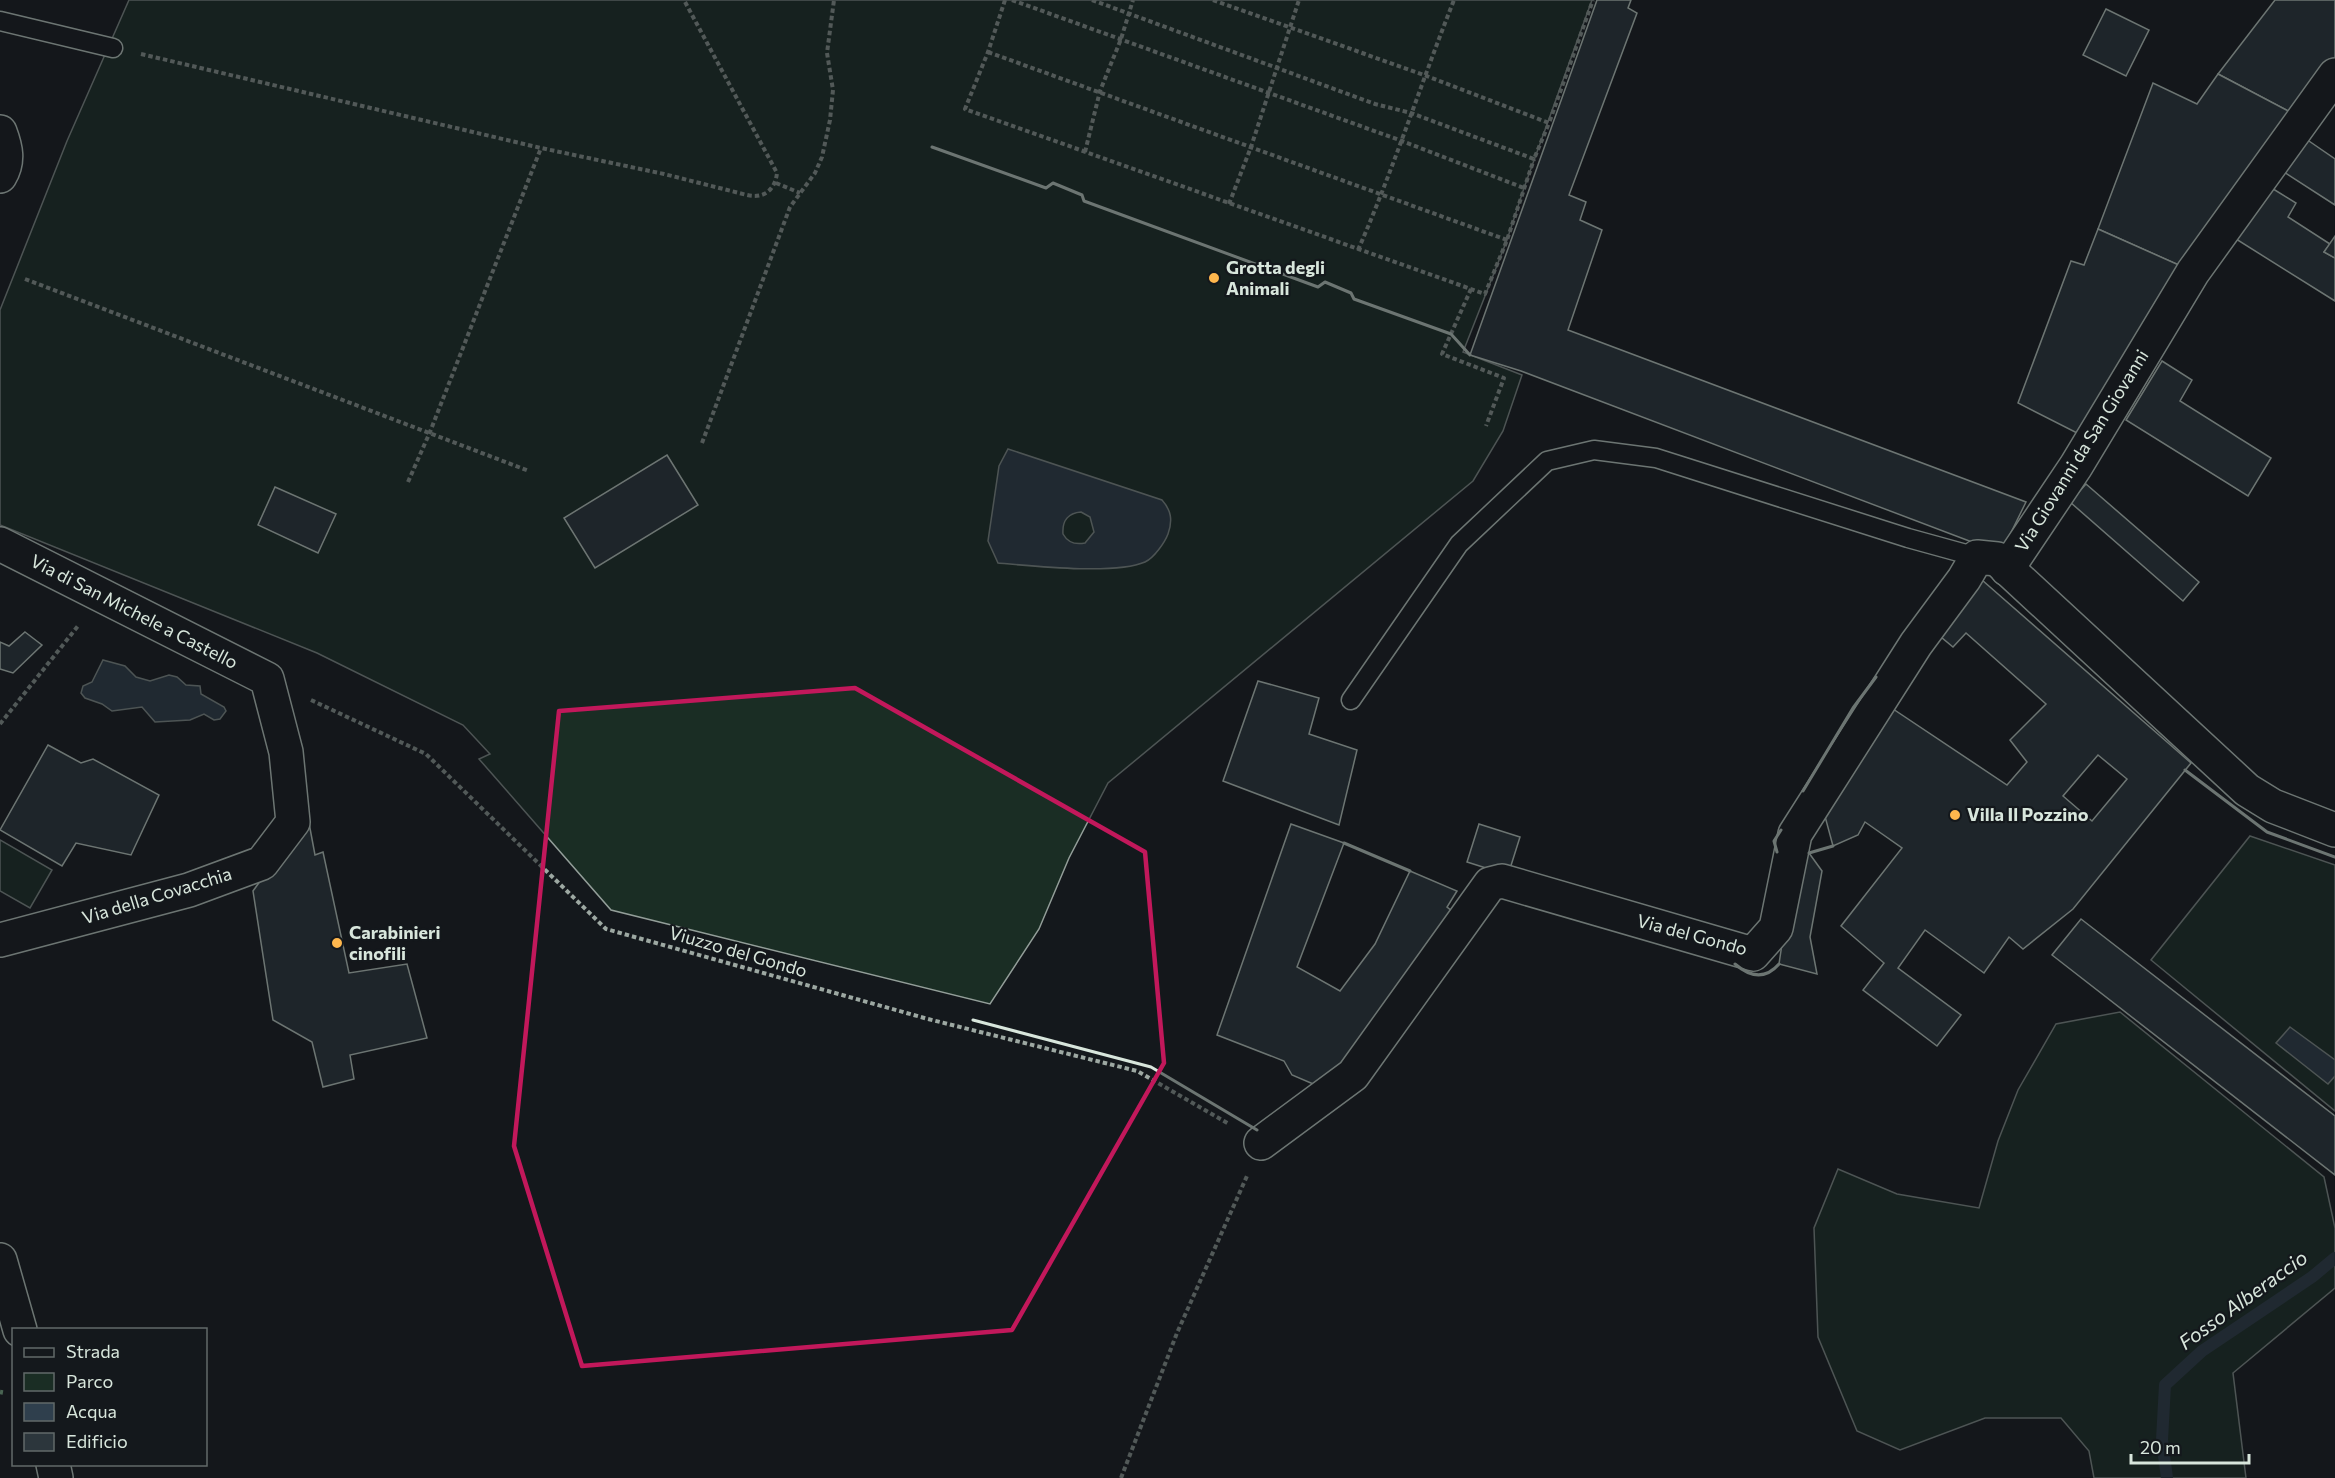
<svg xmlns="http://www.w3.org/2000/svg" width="2335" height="1478" viewBox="0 0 2335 1478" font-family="Commissioner,sans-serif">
<rect width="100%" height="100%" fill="#14181c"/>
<!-- green -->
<g fill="#1a2d24" stroke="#939e99" stroke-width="1.5">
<path d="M129 0H1592L1524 188 1507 240 1463 352 1522 375 1503 431 1473 481 1108 783 1069 858 1039 929 990 1004 611 910 479 759 490 754 463 725 317 653 0 525V310L67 141Z"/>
<path d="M2250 836 2335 865V1111L2151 960Z"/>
<path d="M0 840 52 870 30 908 0 891Z"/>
<path d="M2120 1012 2324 1177 2335 1228V1288L2233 1373 2246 1478H2094L2089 1451 2061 1418H1985L1900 1450 1857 1431 1818 1337 1814 1228 1838 1169 1897 1194 1979 1208 1998 1141 2018 1090 2056 1024Z"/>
</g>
<!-- water -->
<g fill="#2f3f4d" stroke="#939e99" stroke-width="1.5" fill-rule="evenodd">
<path d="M1008 449 1162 500C1171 510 1173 520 1168 534 1165 542 1154 558 1145 562 1115 575 1032 566 998 563L988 541 999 466ZM1081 512 1090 517 1094 532 1085 543C1075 545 1068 543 1063 534 1062 521 1068 513 1081 512Z"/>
<path d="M103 660 125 666 136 677 150 681 169 675 177 677 186 685 200 686 201 694 224 707 226 711 220 719 214 720 204 714 190 720 155 722 142 707 112 711 102 704 85 698 81 693 83 686 92 682Z"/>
<path d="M2290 1027 2335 1060V1076L2328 1084 2276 1043Z"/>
</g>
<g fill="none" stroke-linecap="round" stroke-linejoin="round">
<!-- stream -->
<path stroke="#2f3f4d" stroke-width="12" d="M2167 1478 2162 1440 2165 1385 2202 1351 2312 1277 2335 1258"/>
</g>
<!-- building -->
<g fill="#2c363c" stroke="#d8e6dc" stroke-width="1.5" fill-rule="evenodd">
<path d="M1597 0H1631L1628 8 1637 13 1569 195 1586 202 1580 220 1602 230 1568 330 2026 502 2001 553 1521 371 1470 355Z"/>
<path d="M2275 0H2335V65L2296 115 2218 74Z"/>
<path d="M2106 9 2149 30 2126 76 2083 55Z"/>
<path d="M2218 74 2296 115 2190 270 2098 229 2153 83 2197 104Z"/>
<path d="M2306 139 2335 159V205L2284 172Z"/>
<path d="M2270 187 2296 203 2288 217 2330 244 2324 252 2335 258V301L2236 239Z"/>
<path d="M2098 229 2190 270 2081 435 2018 403 2071 261 2084 265Z"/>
<path d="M2335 236V258L2324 252Z"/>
<path d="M2162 361 2192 380 2180 401 2271 458 2248 496 2126 420Z"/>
<path d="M667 455 698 505 595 568 564 518Z"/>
<path d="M2086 484 2199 582 2183 601 2070 502Z"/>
<path d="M275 487 336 514 318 553 258 525Z"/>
<path d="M1974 573 2191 763 2073 909 2023 949 2009 937 1984 973 1925 930 1898 968 1961 1015 1937 1046 1863 990 1884 963 1841 926 1902 848 1865 822 1858 835 1833 846 1823 809 1890 707 2007 785 2027 762 2010 740 2046 704 1966 633 1953 647 1935 632ZM2098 755 2127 779 2092 821 2063 796Z"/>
<path d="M25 632 42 645 13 673 0 669V642L9 646Z"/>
<path d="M1258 681 1319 698 1309 734 1357 750 1339 825 1223 781Z"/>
<path d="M48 745 81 763 93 759 159 795 131 855 76 843 62 866 0 830Z"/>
<path d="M309 823 315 855 323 852 349 973 407 964 427 1038 350 1055 354 1079 323 1087 312 1042 273 1020 253 891 299 827Z"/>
<path d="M1291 824 1344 843 1297 967 1340 991 1375 944 1410 871 1457 891 1447 907 1457 915 1325 1089 1292 1075 1284 1061 1217 1035Z"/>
<path d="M1479 824 1520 837 1508 875 1467 862Z"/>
<path d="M1809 853 1822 871 1810 937 1817 974 1779 964 1791 884Z"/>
<path d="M2081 919 2335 1116V1175L2052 955Z"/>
</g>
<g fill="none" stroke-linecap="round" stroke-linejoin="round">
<defs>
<g id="lane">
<path d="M0 21 113 48"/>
<path d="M1351 700 1459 544 1547 461 1594 450 1656 458 1908 538 1977 557"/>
</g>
<g id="street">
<path d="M0 132C6 148 9 161 0 176"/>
<path d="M0 544 267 679 286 752 293 822 262 863 189 890 0 940"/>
<path d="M2007 569 2076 466 2193 272 2335 75"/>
<path d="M1261 1143 1353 1075 1490 884 1502 881 1753 954 1776 928 1795 834 1916 644 1964 579 1977 557 1997 559 2247 790 2273 806 2335 830"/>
<path d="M0 1260 20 1330"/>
<path d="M53 1464 56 1478"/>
</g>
</defs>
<!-- lane casing -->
<use href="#lane" stroke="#d8e6dc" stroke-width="21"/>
<!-- street casing -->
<use href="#street" stroke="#d8e6dc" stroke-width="36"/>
<!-- path -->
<g stroke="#9da8a2" stroke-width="4" stroke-dasharray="4.5 3" stroke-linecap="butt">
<path d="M1005 0 988 52 965 109 1485 294 1507 240 1534 159"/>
<path d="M1012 0 1402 141 1524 188"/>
<path d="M1092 0 1375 104 1411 113 1534 159 1549 123"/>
<path d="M1213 0 1424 75 1549 123 1593 0"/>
<path d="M988 52 1507 240"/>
<path d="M141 54 541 148 664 174 747 195C764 199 775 190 777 173L684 0"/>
<path d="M1085 152 1100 91 1121 39 1133 0"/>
<path d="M776 183 800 193"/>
<path d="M1229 204 1251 147 1299 0"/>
<path d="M1358 250C1394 168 1421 83 1454 0"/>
<path d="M25 279 529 471"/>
<path d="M1471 289 1442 354 1504 378 1486 426"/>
<path d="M702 443 790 207 815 173 822 157 830 120 833 90 827 53 834 0"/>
<path d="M408 482 430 432 541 148"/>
<path d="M311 700 426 754 606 929 928 1019 1137 1071 1229 1124"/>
<path d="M0 724 78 626"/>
<path d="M1121 1478 1177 1333 1247 1176"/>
</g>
<!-- lane -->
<use href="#lane" stroke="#14181c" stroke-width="18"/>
<!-- street -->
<use href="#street" stroke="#14181c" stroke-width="33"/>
<!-- hedge -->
<path stroke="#8ac095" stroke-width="4.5" stroke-dasharray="3 4.5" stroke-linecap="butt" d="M0 1392 6 1393"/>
<!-- wall -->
<g stroke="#d8e6dc" stroke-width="3">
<path d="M932 147 1046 188 1053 183 1082 195 1084 201 1318 287 1325 282 1351 293 1354 299 1451 334 1470 355"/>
<path d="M2185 770 2267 832 2335 857"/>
<path d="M1803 791 1853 708 1876 677"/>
<path d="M1344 843 1410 871"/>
<path d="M1777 852 1774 841 1781 830"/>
<path d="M1809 853 1833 846"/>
<path d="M1735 964C1750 977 1765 980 1779 964"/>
<path d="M973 1020 1151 1067 1257 1130"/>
</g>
</g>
<!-- marked area -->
<path d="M0 0H2335V1478H0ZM855 688 1145 852 1164 1063 1012 1330 582 1366 514 1146 559 711Z" fill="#14181c" fill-opacity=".55" fill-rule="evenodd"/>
<path fill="none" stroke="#c2185b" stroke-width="4.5" stroke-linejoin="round" d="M855 688 1145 852 1164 1063 1012 1330 582 1366 514 1146 559 711Z"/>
<!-- markers -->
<g fill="#ffb74d" stroke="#14181c" stroke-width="2">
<circle cx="1214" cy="278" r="6"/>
<circle cx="1955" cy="815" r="6"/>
<circle cx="337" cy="943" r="6"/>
</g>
<g text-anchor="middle" stroke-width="4.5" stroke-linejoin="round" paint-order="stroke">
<!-- poi labels -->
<g font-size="18" font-weight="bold" fill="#d8e6dc" stroke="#14181c" text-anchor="start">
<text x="1226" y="274">Grotta degli<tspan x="1226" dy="21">Animali</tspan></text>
<text x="1967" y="821">Villa Il Pozzino</text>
<text x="349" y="939">Carabinieri<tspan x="349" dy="21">cinofili</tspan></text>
</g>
<!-- street labels -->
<g font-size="18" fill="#d8e6dc" stroke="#14181c">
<text transform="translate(2082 451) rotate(-58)" y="6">Via Giovanni da San Giovanni</text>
<text transform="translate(134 612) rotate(27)" y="6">Via di San Michele a Castello</text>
<text transform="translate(157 896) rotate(-17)" y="6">Via della Covacchia</text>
<text transform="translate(1692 935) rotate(15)" y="6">Via del Gondo</text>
<text transform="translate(738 952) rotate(16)" y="6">Viuzzo del Gondo</text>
</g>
<!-- water labels -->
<g font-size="20" font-style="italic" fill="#d8e6dc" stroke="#14181c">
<text transform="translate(2243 1300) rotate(-36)" y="7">Fosso Alberaccio</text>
</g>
</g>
<!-- legend -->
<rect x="12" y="1328" width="195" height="138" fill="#14181c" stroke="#626a69" stroke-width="1.5"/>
<rect x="24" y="1348" width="30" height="9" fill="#14181c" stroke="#626a69" stroke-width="1.5"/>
<text x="66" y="1358" font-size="18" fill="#d8e6dc">Strada</text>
<rect x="24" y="1373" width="30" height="18" fill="#1a2d24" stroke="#626a69" stroke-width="1.5"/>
<text x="66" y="1388" font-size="18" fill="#d8e6dc">Parco</text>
<rect x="24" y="1403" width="30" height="18" fill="#2f3f4d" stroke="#626a69" stroke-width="1.5"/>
<text x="66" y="1418" font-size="18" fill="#d8e6dc">Acqua</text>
<rect x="24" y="1433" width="30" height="18" fill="#2c363c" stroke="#626a69" stroke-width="1.5"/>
<text x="66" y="1448" font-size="18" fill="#d8e6dc">Edificio</text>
<!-- scale -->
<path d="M2131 1454v9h118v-9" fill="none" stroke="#d8e6dc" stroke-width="3"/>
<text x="2140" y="1454" font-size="18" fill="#d8e6dc" stroke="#14181c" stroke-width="4.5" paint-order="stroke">20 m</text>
</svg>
